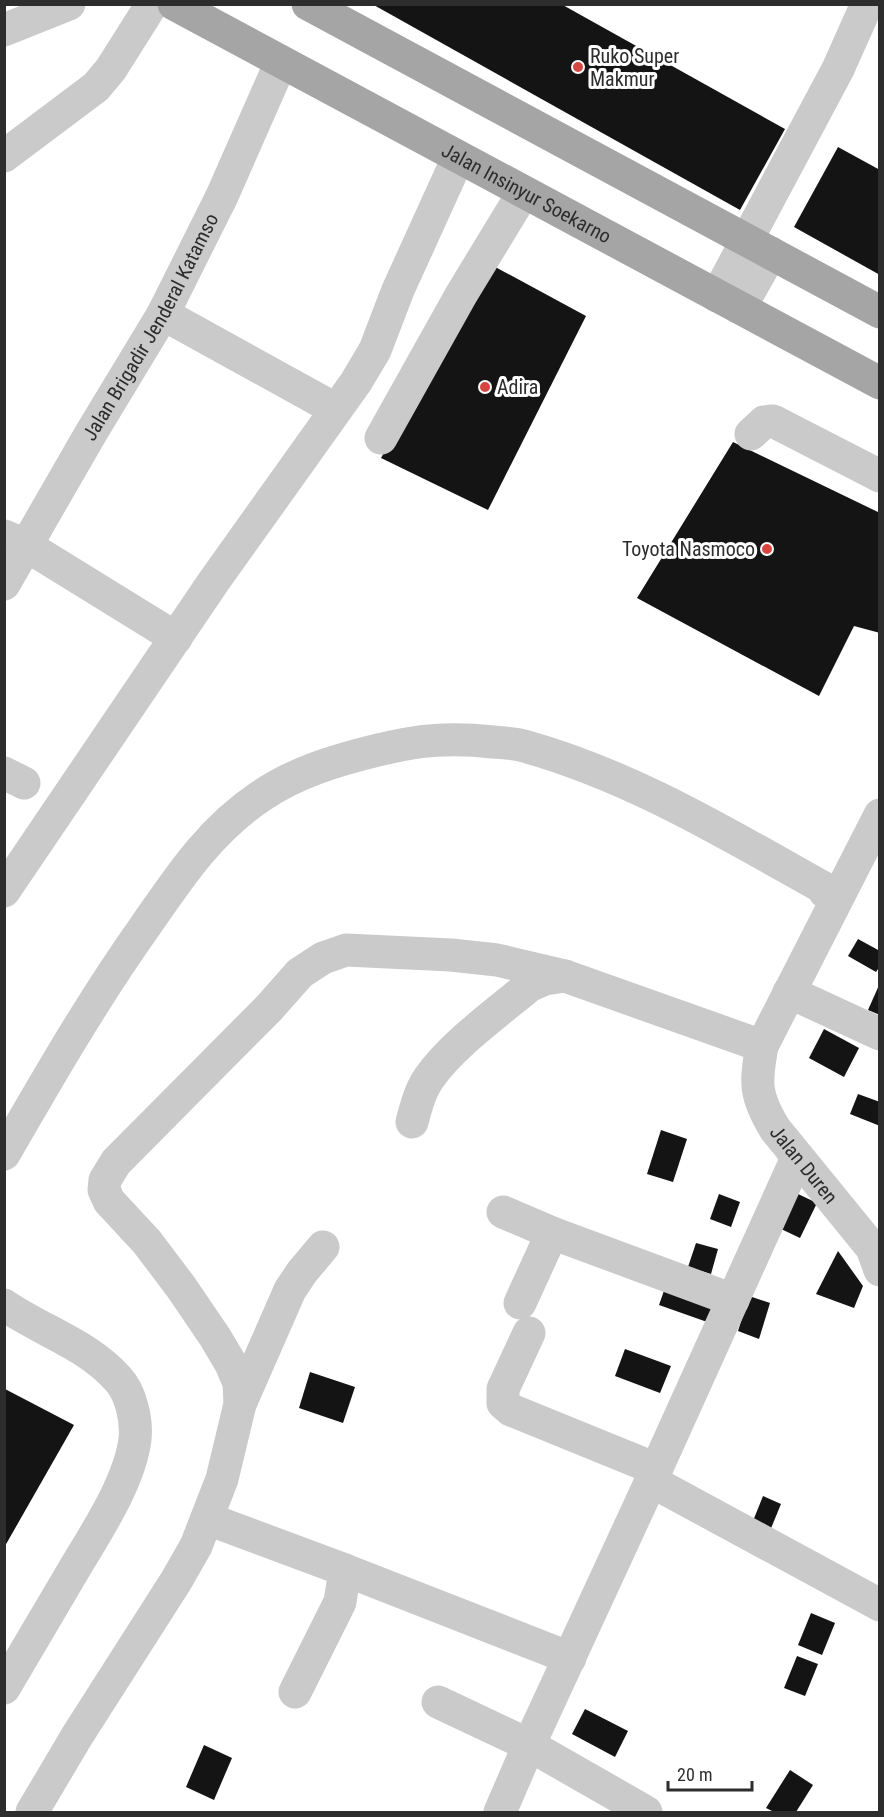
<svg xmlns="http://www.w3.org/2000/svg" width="884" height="1817" viewBox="0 0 884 1817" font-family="'Roboto Condensed',sans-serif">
<rect width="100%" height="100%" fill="#fff"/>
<!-- building -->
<g fill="#141414">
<path d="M372 4H561L785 129 740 210Z"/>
<path d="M838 147 880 170V275L794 227Z"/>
<path d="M488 263 586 316 488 510 381 458Z"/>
<path d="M733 442 880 513V633L854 626 819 696 637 598Z"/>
<path d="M858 939 880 951V966L876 972 848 956Z"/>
<path d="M880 983V1015L868 1010Z"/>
<path d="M824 1029 859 1048 844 1077 809 1058Z"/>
<path d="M858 1094 880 1102V1126L850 1114Z"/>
<path d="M661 1130 687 1139 673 1182 647 1174Z"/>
<path d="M796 1193 817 1203 800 1238 779 1228Z"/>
<path d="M719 1194 740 1202 731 1227 710 1219Z"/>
<path d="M696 1243 718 1249 711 1274 688 1267Z"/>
<path d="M838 1251 863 1286 854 1308 816 1294Z"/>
<path d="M667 1282 718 1299 710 1323 659 1305Z"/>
<path d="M749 1296 770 1303 759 1339 738 1331Z"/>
<path d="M625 1349 671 1366 660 1393 615 1376Z"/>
<path d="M310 1372 355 1387 343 1423 299 1408Z"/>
<path d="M5 1389 74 1425 5 1546Z"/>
<path d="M763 1496 781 1504 767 1538 749 1531Z"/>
<path d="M811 1613 835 1623 822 1655 798 1645Z"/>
<path d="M797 1656 818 1664 805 1696 784 1688Z"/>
<path d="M585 1709 628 1731 615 1757 572 1734Z"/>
<path d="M204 1745 232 1758 214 1800 186 1787Z"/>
<path d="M790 1770 813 1785 796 1812H774L766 1808Z"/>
</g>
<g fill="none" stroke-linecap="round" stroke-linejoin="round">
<!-- minor -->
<g stroke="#cacaca" stroke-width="33">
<path d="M4 30 69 4"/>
<path d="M4 156 96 87 111 69 152 4"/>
<path d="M717 296 838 69 867 4"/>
<path d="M740 308 771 253"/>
<path d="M163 314 335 409"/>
<path d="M751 434 764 422 773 421 880 476"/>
<path d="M381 438 461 295 523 193"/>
<path d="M4 536 27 546 176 638"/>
<path id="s1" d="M4 584 91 433 163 314 222 196 281 62"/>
<path d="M4 773 24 783"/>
<path id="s2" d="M880 815 762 1046C755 1084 755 1096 775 1129L872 1248 880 1270"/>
<path d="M4 891 214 581 356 382 375 350 398 290 458 158"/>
<path d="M789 992 880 1034"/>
<path d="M412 1122C416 1107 420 1091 429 1078 452 1045 498 1012 529 986L545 979 565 976"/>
<path d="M4 1154C49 1076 94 998 146 925 180 876 210 830 261 796 296 772 337 760 378 750 419 740 450 737 493 742 503 743 514 743 524 746 632 776 727 834 824 888L825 892 832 895 835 894"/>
<path d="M503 1212 552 1233"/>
<path d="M520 1303 552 1233 733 1300"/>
<path d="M4 1305C42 1331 87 1344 118 1379 131 1393 137 1420 135 1439 130 1481 97 1531 76 1566 52 1607 28 1647 4 1688"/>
<path d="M529 1333 503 1389V1403L511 1410 656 1469"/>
<path d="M240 1404 290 1290 302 1272 323 1247"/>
<path d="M651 1481 880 1605"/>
<path d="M208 1519 345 1570 340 1602 295 1692"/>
<path d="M345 1570 570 1658"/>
<path d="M438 1702 529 1745 646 1812"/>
<path d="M32 1812 77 1736 176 1581 196 1546 222 1479 240 1404 239 1383 231 1364 215 1337 181 1287 147 1242 109 1201 104 1190 105 1180 116 1162 269 1008 300 973 323 958 346 950 451 955 497 960 565 976 762 1046"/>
<path d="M500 1812 529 1745 651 1481 797 1158"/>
</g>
<!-- major -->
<g stroke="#a5a5a5" stroke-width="33">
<path id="s3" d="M174 4 880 383"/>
<path d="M308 4 880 312"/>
</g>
</g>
<!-- markers -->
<g fill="#d4463f" stroke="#fff" stroke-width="2">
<circle cx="578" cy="67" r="6"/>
<circle cx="485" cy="387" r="6"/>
<circle cx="767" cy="549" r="6"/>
</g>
<g text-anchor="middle" stroke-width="6" stroke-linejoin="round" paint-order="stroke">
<!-- poi labels -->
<g font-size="20" fill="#2d2d2d" stroke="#fff" text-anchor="start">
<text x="590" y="63">Ruko Super<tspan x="590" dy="23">Makmur</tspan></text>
<text x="497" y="394">Adira</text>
<text x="755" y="556" text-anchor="end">Toyota Nasmoco</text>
</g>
<!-- street labels -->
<g font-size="20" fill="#2d2d2d" stroke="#fff">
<text dy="7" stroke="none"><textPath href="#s3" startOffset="400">Jalan Insinyur Soekarno</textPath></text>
<text dy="7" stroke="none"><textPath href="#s1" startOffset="296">Jalan Brigadir Jenderal Katamso</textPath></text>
<text dy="7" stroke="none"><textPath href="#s2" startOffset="392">Jalan Duren</textPath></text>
</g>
</g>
<!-- border -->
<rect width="884" height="1817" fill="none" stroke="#2d2d2d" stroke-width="12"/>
<!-- scale -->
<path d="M668 1781v9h84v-9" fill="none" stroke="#2d2d2d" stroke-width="3"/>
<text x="677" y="1781" font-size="18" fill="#2d2d2d" stroke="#ffffff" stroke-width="4.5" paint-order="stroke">20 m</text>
</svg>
